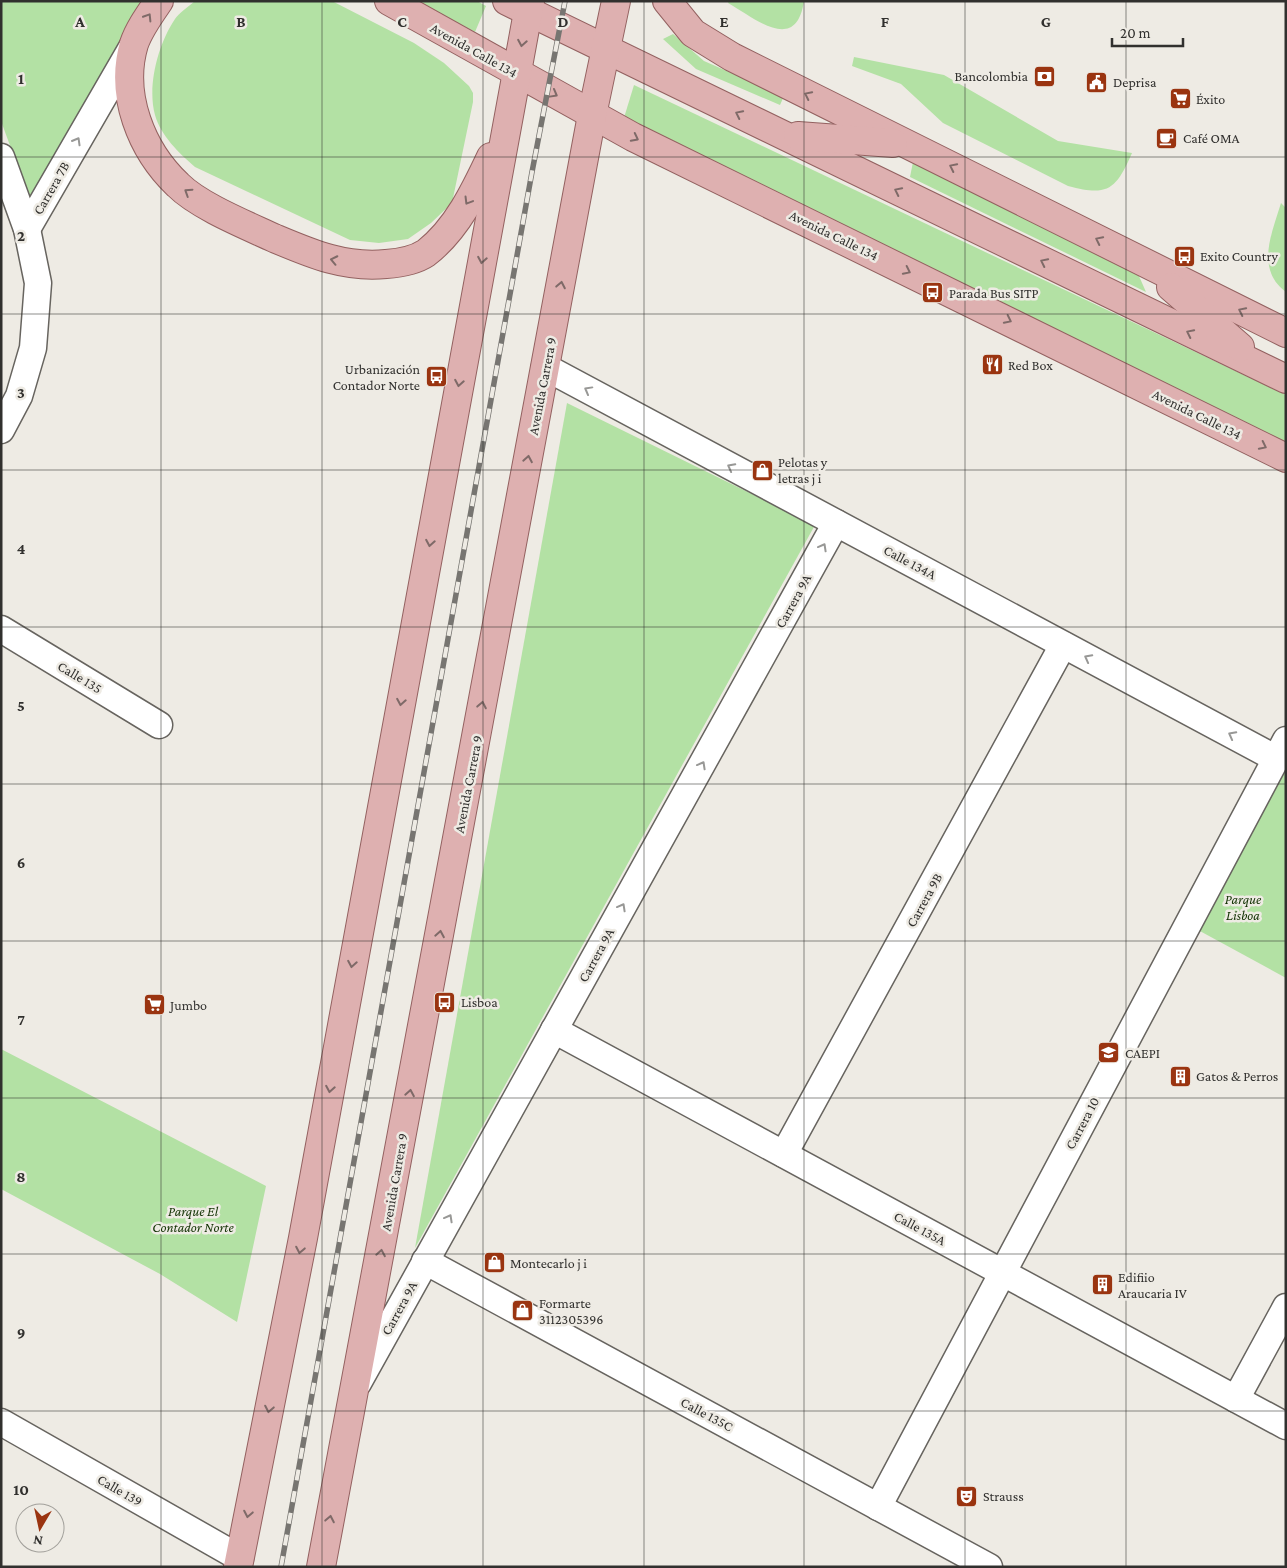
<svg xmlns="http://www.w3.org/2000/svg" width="1287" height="1568" viewBox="0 0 1287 1568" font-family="'Crimson Pro',serif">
<rect width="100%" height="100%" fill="#eeebe4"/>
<!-- green -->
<g fill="#b3e1a4">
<path d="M1 1H148L30 200 1 121Z"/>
<path d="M195 1H332L414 43 444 63 469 86 473 93V102L452 203 431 223 408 239 379 243 350 240 195 167C179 153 161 136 155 115 147 86 158 44 175 19 179 13 188 7 195 1Z"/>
<path d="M416 1H477L486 6 475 32Z"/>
<path d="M729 1H804C796 54 756 19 728 3Z"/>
<path d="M673 34 704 61 784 96 780 105 696 69 663 39Z"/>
<path d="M854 57 944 75 1058 141 1132 153C1116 189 1109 197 1068 186L943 123 901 84 852 66Z"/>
<path d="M634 85 1286 395V445L623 121Z"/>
<path d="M914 157 1135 267 1146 292 910 177Z"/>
<path d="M1281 203 1286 208V292C1255 269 1272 233 1281 203Z"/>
<path d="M567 403 815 525 415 1248Z"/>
<path d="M1286 741V978L1187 924Z"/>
<path d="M1 1049 266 1186 237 1322 160 1274 1 1189Z"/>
</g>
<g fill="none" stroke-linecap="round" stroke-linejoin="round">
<defs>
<g id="street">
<path d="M1 157 27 229 38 283 33 348 19 396 1 430"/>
<path d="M27 229 134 44"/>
<path d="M545 367 1275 758"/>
<path d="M1 629 159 725"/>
<path d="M554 1030 1286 1426"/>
<path d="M784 1154 1063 645"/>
<path d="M425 1261 989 1567"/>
<path d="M358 1383 836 523"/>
<path d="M1236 1399 1286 1307"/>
<path d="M1 1422 240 1558"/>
<path d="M878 1507 1286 740"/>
</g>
<g id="primary">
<path d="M159 1C150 14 139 29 134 44 119 94 141 150 178 185 199 206 246 225 274 238 312 254 344 268 386 264 400 263 414 261 426 253 457 229 475 191 491 157"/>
<path d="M389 1 633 137 1286 458"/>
<path d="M507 1 1286 379"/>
<path d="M667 1 693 33 732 57 1286 333"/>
<path d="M798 136 893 143"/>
<path d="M1171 287 1240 347"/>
<path d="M238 1567 303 1238 530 1"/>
<path d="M321 1567 592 115 616 1"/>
</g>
</defs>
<!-- street casing -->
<use href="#street" stroke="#67645f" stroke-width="29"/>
<!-- primary casing -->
<use href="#primary" stroke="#936160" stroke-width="30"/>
<!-- street -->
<use href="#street" stroke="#fff" stroke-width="26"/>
<!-- primary -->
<use href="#primary" stroke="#deb0b0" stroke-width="28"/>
<defs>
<path id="rail" d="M281 1567 532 172 565 1"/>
</defs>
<!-- rail casing -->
<use href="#rail" stroke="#777571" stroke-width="5.5"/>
<!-- rail -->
<use href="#rail" stroke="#eeebe4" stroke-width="4" stroke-dasharray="11" stroke-linecap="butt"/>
</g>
<!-- one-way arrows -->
<defs><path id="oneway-chevron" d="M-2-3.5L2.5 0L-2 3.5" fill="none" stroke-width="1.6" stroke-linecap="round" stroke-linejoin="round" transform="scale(1.25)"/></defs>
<g stroke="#7f6a68">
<use href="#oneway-chevron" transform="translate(148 17) rotate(-58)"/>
<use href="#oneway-chevron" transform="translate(522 43) rotate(100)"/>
<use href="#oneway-chevron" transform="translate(554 94) rotate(29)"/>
<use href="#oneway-chevron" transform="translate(808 95) rotate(-154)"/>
<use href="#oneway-chevron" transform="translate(739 114) rotate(-154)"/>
<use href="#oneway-chevron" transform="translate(635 138) rotate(27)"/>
<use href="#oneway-chevron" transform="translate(953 167) rotate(-154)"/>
<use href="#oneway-chevron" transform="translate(898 191) rotate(-154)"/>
<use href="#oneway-chevron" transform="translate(188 192) rotate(-147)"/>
<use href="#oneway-chevron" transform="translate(468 201) rotate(121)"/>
<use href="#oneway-chevron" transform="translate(1099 240) rotate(-154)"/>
<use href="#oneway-chevron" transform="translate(334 260) rotate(-168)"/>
<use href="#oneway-chevron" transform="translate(482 260) rotate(100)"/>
<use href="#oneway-chevron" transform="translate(1044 262) rotate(-154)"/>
<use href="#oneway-chevron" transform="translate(907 271) rotate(26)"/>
<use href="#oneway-chevron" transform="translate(561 285) rotate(-79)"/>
<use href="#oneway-chevron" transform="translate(1242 311) rotate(-154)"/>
<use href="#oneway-chevron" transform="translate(1008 320) rotate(26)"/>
<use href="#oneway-chevron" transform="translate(1190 333) rotate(-154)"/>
<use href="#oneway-chevron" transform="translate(459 383) rotate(100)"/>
<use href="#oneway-chevron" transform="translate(1263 446) rotate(26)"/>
<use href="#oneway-chevron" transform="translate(528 459) rotate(-80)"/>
<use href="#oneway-chevron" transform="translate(430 543) rotate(100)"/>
<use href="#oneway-chevron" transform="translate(401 702) rotate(100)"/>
<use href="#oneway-chevron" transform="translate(482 705) rotate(-79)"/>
<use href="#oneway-chevron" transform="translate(440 934) rotate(-80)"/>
<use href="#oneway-chevron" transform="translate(352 964) rotate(100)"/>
<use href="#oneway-chevron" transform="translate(330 1089) rotate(100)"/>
<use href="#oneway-chevron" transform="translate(410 1093) rotate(-80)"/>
<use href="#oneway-chevron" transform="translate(300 1250) rotate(101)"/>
<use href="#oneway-chevron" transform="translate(381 1253) rotate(-80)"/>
<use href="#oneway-chevron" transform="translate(269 1409) rotate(101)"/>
<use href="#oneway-chevron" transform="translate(248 1514) rotate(101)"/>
<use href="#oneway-chevron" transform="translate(330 1519) rotate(-79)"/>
</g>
<g stroke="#989896">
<use href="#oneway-chevron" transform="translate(77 141) rotate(-60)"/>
<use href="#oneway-chevron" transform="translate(588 390) rotate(-151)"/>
<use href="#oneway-chevron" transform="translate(731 467) rotate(-152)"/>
<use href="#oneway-chevron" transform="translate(823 547) rotate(-61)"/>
<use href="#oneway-chevron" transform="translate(1088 658) rotate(-152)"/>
<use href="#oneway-chevron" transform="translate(1232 735) rotate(-152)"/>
<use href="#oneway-chevron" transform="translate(702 765) rotate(-61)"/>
<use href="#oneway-chevron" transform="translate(622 907) rotate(-61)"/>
<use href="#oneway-chevron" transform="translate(449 1218) rotate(-61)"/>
</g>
<!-- grid -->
<path fill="none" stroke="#31302e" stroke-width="1" stroke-opacity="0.55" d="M161 1V1567M322 1V1567M483 1V1567M644 1V1567M804 1V1567M965 1V1567M1126 1V1567M1 157H1286M1 314H1286M1 470H1286M1 627H1286M1 784H1286M1 941H1286M1 1098H1286M1 1254H1286M1 1411H1286"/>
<!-- icons -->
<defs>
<symbol id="bank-square" viewBox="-11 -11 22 22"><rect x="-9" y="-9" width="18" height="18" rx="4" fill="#9a3410" stroke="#eeebe4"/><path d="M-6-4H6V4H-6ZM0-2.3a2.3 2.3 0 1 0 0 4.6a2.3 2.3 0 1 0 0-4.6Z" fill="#fff"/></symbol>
<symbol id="civic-square" viewBox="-11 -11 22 22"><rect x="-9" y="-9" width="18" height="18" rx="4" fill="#9a3410" stroke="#eeebe4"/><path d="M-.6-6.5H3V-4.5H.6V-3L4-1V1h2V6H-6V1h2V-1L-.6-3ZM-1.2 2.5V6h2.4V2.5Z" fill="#fff"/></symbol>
<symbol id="supermarket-square" viewBox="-11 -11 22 22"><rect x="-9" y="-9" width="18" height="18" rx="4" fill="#9a3410" stroke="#eeebe4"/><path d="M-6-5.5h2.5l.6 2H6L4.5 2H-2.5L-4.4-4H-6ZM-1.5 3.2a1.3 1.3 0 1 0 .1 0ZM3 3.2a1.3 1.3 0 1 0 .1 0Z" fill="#fff"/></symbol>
<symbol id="cafe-square" viewBox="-11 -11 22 22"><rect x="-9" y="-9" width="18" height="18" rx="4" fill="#9a3410" stroke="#eeebe4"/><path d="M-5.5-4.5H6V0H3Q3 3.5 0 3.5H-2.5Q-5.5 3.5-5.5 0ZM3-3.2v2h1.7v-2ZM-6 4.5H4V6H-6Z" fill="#fff"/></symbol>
<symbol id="bus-square" viewBox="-11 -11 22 22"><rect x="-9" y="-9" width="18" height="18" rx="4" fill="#9a3410" stroke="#eeebe4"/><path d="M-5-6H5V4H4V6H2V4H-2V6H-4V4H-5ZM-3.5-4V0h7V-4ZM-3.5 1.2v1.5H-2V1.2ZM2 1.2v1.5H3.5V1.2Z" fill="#fff"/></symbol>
<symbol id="restaurant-square" viewBox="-11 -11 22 22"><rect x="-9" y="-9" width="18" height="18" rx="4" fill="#9a3410" stroke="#eeebe4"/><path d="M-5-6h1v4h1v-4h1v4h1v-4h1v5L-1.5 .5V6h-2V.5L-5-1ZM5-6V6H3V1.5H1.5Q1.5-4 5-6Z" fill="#fff"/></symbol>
<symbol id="shop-square" viewBox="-11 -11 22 22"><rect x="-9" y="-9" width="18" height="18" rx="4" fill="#9a3410" stroke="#eeebe4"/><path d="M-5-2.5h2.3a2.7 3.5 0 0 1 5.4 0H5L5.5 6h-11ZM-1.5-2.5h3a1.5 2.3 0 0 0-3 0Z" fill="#fff"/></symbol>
<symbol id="school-square" viewBox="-11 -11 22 22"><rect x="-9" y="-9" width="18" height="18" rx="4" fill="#9a3410" stroke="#eeebe4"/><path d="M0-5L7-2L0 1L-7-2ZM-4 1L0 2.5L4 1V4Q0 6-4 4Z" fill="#fff"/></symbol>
<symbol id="building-square" viewBox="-11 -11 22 22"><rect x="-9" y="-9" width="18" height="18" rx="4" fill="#9a3410" stroke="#eeebe4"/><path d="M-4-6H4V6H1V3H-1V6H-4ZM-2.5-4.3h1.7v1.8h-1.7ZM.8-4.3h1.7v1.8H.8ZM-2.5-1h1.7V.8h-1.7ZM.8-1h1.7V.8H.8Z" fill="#fff"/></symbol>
<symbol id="theatre-square" viewBox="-11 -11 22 22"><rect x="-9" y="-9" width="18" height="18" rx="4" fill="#9a3410" stroke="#eeebe4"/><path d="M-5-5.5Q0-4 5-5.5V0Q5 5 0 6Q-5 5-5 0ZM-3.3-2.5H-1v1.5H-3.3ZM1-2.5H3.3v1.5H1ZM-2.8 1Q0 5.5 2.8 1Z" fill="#fff"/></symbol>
</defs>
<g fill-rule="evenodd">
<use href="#bank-square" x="1032" y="64" width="25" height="25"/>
<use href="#civic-square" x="1084" y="70" width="25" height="25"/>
<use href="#supermarket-square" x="1168" y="86" width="25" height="25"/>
<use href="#cafe-square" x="1154" y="126" width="25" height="25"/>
<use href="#bus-square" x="1172" y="244" width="25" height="25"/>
<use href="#bus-square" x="920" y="280" width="25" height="25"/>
<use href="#restaurant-square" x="980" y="352" width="25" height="25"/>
<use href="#bus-square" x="424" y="364" width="25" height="25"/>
<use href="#shop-square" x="750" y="458" width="25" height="25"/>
<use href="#bus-square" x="432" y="990" width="25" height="25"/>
<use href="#supermarket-square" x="142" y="992" width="25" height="25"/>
<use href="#school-square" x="1096" y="1040" width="25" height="25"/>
<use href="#building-square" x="1168" y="1064" width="25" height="25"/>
<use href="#shop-square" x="482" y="1250" width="25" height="25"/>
<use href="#building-square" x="1090" y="1272" width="25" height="25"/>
<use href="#shop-square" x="510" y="1298" width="25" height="25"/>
<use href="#theatre-square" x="954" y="1484" width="25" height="25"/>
</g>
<g text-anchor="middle" stroke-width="5" stroke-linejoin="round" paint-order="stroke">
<!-- street labels -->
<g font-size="14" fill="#31302e" stroke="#eeebe4">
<text transform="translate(474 50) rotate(29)" y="5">Avenida Calle 134</text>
<text transform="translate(51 188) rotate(-60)" y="5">Carrera 7B</text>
<text transform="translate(834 235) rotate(26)" y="5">Avenida Calle 134</text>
<text transform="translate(542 386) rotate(-79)" y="5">Avenida Carrera 9</text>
<text transform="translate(1197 414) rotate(26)" y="5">Avenida Calle 134</text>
<text transform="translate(910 562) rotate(28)" y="5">Calle 134A</text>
<text transform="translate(793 601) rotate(-61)" y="5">Carrera 9A</text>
<text transform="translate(80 677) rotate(31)" y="5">Calle 135</text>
<text transform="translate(468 784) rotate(-79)" y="5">Avenida Carrera 9</text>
<text transform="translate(924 900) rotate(-61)" y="5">Carrera 9B</text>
<text transform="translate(596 955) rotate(-61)" y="5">Carrera 9A</text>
<text transform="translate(1082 1123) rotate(-62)" y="5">Carrera 10</text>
<text transform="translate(394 1182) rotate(-80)" y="5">Avenida Carrera 9</text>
<text transform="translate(920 1228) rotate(28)" y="5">Calle 135A</text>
<text transform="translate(399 1308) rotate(-61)" y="5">Carrera 9A</text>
<text transform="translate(707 1414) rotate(28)" y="5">Calle 135C</text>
<text transform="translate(120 1490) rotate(30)" y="5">Calle 139</text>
</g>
<!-- poi labels -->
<g font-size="14" fill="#31302e" stroke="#eeebe4" text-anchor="start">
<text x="1028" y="81" text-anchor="end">Bancolombia</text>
<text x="1113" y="87">Deprisa</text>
<text x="1196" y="104">Éxito</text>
<text x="1183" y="143">Café OMA</text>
<text x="1200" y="261">Exito Country</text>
<text x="949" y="298">Parada Bus SITP</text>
<text x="1008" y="370">Red Box</text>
<text x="420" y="374" text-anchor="end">Urbanización<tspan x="420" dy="16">Contador Norte</tspan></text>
<text x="778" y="467">Pelotas y<tspan x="778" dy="16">letras j i</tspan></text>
<text x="461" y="1007">Lisboa</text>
<text x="170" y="1010">Jumbo</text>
<text x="1125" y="1058">CAEPI</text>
<text x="1196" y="1081">Gatos &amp; Perros</text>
<text x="510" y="1268">Montecarlo j i</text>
<text x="1118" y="1282">Edifiio<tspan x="1118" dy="16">Araucaria IV</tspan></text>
<text x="539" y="1308">Formarte<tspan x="539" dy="16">3112305396</tspan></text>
<text x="983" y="1501">Strauss</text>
</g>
<!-- park labels -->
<g font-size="14" font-style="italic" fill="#133304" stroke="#eeebe4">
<text x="1243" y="904">Parque<tspan x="1243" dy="16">Lisboa</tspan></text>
<text x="193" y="1216">Parque El<tspan x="193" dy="16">Contador Norte</tspan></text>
</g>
</g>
<g font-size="16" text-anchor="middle" font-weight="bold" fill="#31302e" stroke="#eeebe4" stroke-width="5" stroke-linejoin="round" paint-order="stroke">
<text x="80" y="27">A</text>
<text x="241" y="27">B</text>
<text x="402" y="27">C</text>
<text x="563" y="27">D</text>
<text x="724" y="27">E</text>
<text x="885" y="27">F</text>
<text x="1046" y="27">G</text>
<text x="21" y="84">1</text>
<text x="21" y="241">2</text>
<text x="21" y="398">3</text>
<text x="21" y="554">4</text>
<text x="21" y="711">5</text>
<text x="21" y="868">6</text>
<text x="21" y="1025">7</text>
<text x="21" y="1182">8</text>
<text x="21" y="1338">9</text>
<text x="21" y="1495">10</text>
</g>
<!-- border -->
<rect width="1287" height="1568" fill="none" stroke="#31302e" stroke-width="5"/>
<!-- north arrow -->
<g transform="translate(40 1528) rotate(189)"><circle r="24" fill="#eeebe4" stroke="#a2a09b"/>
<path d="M0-4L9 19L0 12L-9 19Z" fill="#9a3410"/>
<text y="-8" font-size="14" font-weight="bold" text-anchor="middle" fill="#31302e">N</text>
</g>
<!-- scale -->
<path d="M1112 38v8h71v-8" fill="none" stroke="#31302e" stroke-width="2.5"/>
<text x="1120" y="38" font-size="15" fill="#31302e" stroke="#eeebe4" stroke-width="4" paint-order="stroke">20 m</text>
</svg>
